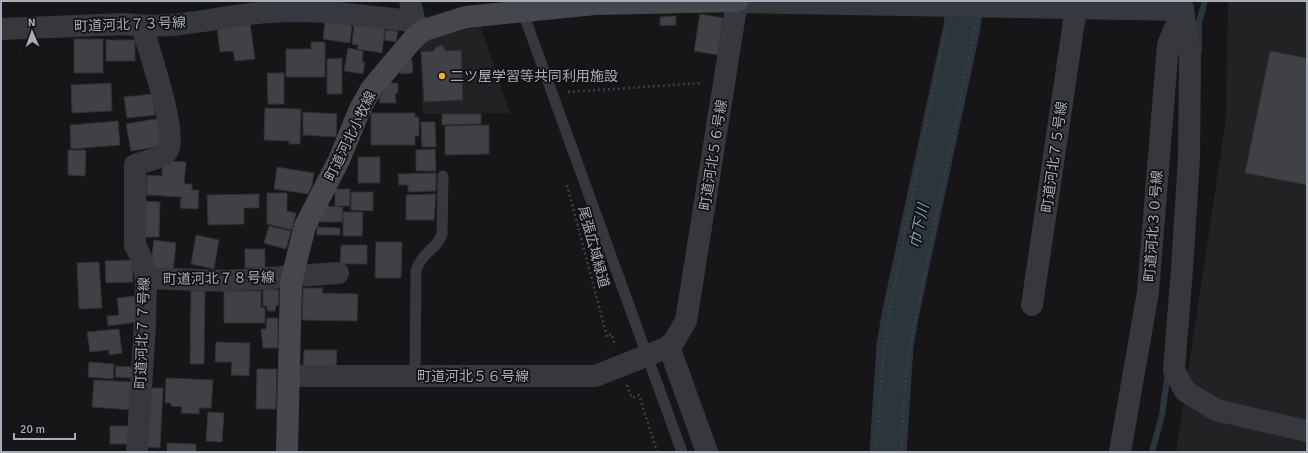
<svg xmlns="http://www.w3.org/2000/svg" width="1308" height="453" viewBox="0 0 1308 453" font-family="Signika,'Noto Sans JP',sans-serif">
<rect width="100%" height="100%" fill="#161618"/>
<!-- built -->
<g fill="#222225">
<path d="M1228 1H1307V452H1176L1226 119Z"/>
<path d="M477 27 481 28 510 113 423 114 420 46 430 38Z"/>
</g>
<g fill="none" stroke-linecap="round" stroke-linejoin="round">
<!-- stream -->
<g stroke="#2c353c" stroke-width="6">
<path d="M1199 51V22L1205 1"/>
<path d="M1152 452 1162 415 1168 372"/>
</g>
<!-- river -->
<path stroke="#2c353c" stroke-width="37" d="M888 452 895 346 900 316 962 27 965 1"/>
</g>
<!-- building -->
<g fill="#404145" stroke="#303034">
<path d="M700 14 723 18 718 55 694 51Z"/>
<path d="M676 16V25L660 26V17Z"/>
<path d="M325 21 352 25 350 43 323 39Z"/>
<path d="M250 23 255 59 235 61 233 51 220 52 217 28Z"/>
<path d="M354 24 385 28 382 53 357 49 358 45 352 44Z"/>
<path d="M386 30 398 31 396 42 384 40Z"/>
<rect x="74" y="39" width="29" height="34"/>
<rect x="106" y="40" width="29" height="21"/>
<path d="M311 42H325V77H286V49H311Z"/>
<path d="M442 45 446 51 461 50 463 100 424 102 421 52 434 51 435 48Z"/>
<path d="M348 48 363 51 362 62H365L363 74 344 71Z"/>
<path d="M1270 51 1307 58V185L1245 173Z"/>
<path d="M342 58V94H327V59Z"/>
<path d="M410 59H412L413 73 400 74V71Z"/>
<path d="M267 73H284V104H268Z"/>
<path d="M111 83 112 111 72 113 71 85Z"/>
<path d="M389 83H398V93H395L396 103H380L379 98Z"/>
<path d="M153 94 155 115 127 118 124 97Z"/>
<path d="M265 108 301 109 300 144H289V141L264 140Z"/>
<path d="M303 112 337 114 336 137 303 135Z"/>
<path d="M371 113H415V117H419V136H415V145H371Z"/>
<path d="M442 114H481V124L442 125Z"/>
<path d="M161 118 163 146 131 151 126 124Z"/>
<path d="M118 121 120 145 71 149 70 125Z"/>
<path d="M421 122H435L436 147H422Z"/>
<path d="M489 125V154L445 155V126Z"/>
<path d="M435 149 436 171H416V150Z"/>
<path d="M68 150H86L85 176 68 175Z"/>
<rect x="358" y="157" width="22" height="26"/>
<path d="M163 161 186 162 184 184H192V190H199L198 209 180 208 181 197 146 195 147 175 162 176Z"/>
<path d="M277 167 314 173 312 186 308 194 274 189Z"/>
<path d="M436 173V191L408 192V185H399L398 174Z"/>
<rect x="335" y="189" width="15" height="17"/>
<path d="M351 192H373V211L351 210Z"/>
<path d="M267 193H287V211L296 213 292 230 267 224Z"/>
<path d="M259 194V208H244V224L208 225 207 195Z"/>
<path d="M436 194 434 220H406V195Z"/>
<path d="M144 201 160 202 159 237H143Z"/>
<path d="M327 206 343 207 342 222H320V217Z"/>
<path d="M343 212H363L362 236H343Z"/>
<path d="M269 226 291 231 286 249 264 243Z"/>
<path d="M317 227 340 228V235H317Z"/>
<path d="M196 235 219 240 214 269 191 264Z"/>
<path d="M154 240 176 243 173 273 150 270Z"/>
<path d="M376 242H402L401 278H375Z"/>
<path d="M341 245H367V264H340Z"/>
<rect x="245" y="249" width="20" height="19"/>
<path d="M132 260 133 282 106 283 105 261Z"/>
<path d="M99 262 102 308 79 309 77 263Z"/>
<path d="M303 288H323L322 293 358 294 357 321 302 320Z"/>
<path d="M263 289 279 290 278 306H276L275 311H267V306H263Z"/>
<path d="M191 291H205L204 364H190Z"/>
<path d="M224 291H261V307L265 308V323H224Z"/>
<path d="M135 296 138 322 108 326 107 316 119 315 117 298Z"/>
<path d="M267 318H278V348H263L261 329H266Z"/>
<path d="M119 329 122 353 109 355V350L90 352 87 332Z"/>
<path d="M216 342 250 343 249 376 231 375 232 362H215Z"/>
<path d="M304 350H337L336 367H303Z"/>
<path d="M89 362 114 364 113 379 88 377Z"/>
<path d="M116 366 133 367 132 378 115 377Z"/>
<path d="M257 369H277L276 409H256Z"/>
<path d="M166 378 213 380 211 408H199V414L181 413 182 407 171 406V403H165Z"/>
<path d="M94 380 134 382 133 410 92 407Z"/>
<path d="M149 388H163L160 448 146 447Z"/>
<path d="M208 412 224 413 222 442 206 441Z"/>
<rect x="110" y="426" width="20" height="18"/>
<path d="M167 443 196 444V452H167Z"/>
</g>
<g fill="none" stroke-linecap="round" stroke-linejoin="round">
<!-- path -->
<g stroke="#3d3f44" stroke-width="2.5" stroke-dasharray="2 3" stroke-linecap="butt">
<path d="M568 92 702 83"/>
<path d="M567 185 607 337 612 334 615 346"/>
<path d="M627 385 632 398 639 395 657 452"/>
<path d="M876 452 884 347 893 292 946 26"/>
<path d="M901 452 905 381 909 350 975 27"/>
</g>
<!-- lane -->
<g stroke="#37383d" stroke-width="11">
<path d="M521 7 682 452"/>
<path d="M415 376 416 271C421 252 438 249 442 234L443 176"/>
</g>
<!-- street -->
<g stroke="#37383d" stroke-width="22">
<path d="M410 1 415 23"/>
<path d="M1 29 125 24C174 31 222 15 270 12 315 8 360 16 404 20L415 23 424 30"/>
<path d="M146 278 228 281 338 273"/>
<path d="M1032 305 1076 8"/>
<path d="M670 345 672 355 707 452"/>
<path d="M289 376H595L666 348 674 341 686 321 737 2 1183 10 1190 56 1189 158 1182 269 1174 370 1185 391 1216 410 1307 431"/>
<path d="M137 452 145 324 146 278 140 255 135 245V165C144 161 164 159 168 150 178 134 148 47 142 26"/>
<path d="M1120 452 1148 292 1168 45 1183 8"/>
</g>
<!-- secondary -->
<path stroke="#45474d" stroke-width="22" d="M287 452 291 282 305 226 339 160 360 109 371 89 414 38 424 30 466 17 595 4 737 1"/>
</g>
<!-- markers -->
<circle fill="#f2b134" stroke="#111113" stroke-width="1.5" cx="442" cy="76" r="4"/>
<g text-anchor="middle" stroke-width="3.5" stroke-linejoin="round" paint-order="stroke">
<!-- street labels -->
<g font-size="14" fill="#a8adb8" stroke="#111113">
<text transform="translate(130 24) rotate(-2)" y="5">町道河北７３号線</text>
<text transform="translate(350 136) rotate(-64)" y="5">町道河北小牧線</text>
<text transform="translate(713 155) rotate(-81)" y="5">町道河北５６号線</text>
<text transform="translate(1054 157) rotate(-82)" y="5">町道河北７５号線</text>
<text transform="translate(1153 226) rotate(-86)" y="5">町道河北３０号線</text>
<text transform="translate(594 247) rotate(75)" y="5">尾張広域緑道</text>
<text transform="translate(219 278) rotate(-1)" y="5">町道河北７８号線</text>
<text transform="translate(142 333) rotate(-88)" y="5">町道河北７７号線</text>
<text x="473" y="381">町道河北５６号線</text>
</g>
<!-- poi labels -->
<g font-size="14" fill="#a8adb8" stroke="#111113" text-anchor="start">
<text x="450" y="81">二ツ屋学習等共同利用施設</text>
</g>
<!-- water labels -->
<g font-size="15" font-style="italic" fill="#7f9bb3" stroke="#111113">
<text transform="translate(919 226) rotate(-78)" y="5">巾下川</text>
</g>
</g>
<!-- border -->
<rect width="1308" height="453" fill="none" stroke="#a8adb8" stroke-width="4"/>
<!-- north arrow -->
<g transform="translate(32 32) rotate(358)" stroke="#111113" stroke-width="3" paint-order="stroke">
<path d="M0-3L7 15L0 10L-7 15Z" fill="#a8adb8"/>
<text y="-6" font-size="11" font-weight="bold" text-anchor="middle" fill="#a8adb8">N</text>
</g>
<!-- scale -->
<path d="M14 433v6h61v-6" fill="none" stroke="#a8adb8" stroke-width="2"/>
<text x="20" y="433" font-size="12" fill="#a8adb8" stroke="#111113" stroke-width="3" paint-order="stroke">20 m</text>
</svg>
